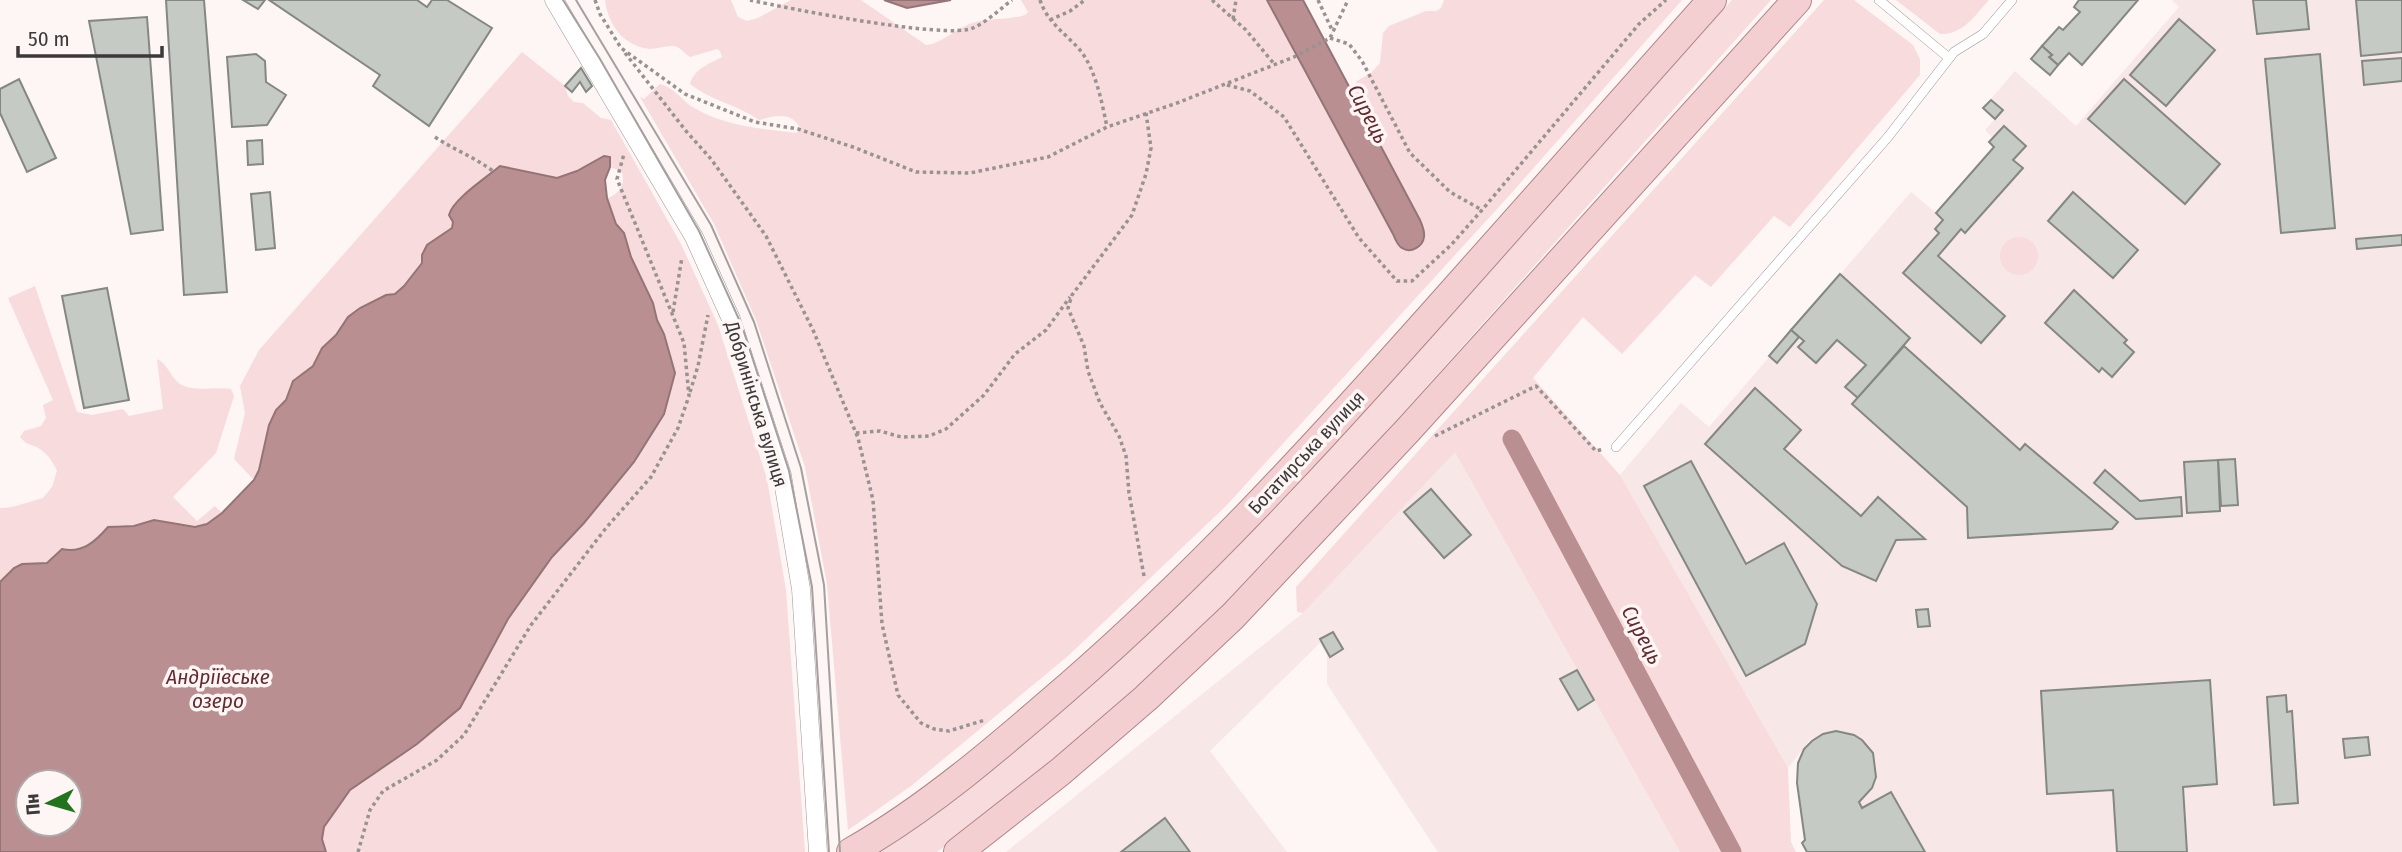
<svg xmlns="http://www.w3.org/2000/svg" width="2402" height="852" viewBox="0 0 2402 852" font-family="'Fira Sans Condensed',sans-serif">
<rect width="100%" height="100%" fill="#fef5f5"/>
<!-- built -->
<g fill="#f8e7e7">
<path d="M2172 0H2402V852H1807L1802 843 1805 840 1797 772 1800 756 1816 732 1788 768 1620 475 1681 403 1709 427 1911 192 1936 213 1994 147 1993 138 1985 130 1995 119 1983 108 2015 71 2076 126 2179 7Z"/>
<path d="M1455 451 1680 852H1438L1327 684V655L1320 643 1210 751 1287 852H1006L1303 613Z"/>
</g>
<!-- green -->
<g fill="#f8dbdc">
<path d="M605 0H731L738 17 747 21 758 18 791 0H861L926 45C942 44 958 26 976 22 992 18 1010 20 1025 15L1028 12 1021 0H1267L1401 248 1424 229 1352 91 1357 81 1371 73 1380 63 1383 33 1389 26 1426 11H1436L1441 8 1444 0H1682L1507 198 1226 506 1068 656 911 786 848 830 827 584 805 467 756 320 714 224 640 97 644 99 660 84C673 87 681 99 691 106 722 126 762 129 797 133L800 128C792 111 774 116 759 120 736 104 712 101 690 84 694 69 709 64 722 57L720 51 717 49 690 57C685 54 682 49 677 47 670 44 658 49 650 49 623 46 608 25 605 0Z"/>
<path d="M1732 0H1771L1272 560 1156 675 975 824 937 852H875L950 799 1138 643 1286 498Z"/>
<path d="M1824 0H1854L1913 45 1920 59V75L1790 227 1774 216 1711 287 1695 275 1622 354 1583 317 1533 378 1620 475 1788 768 1791 842 1796 852H1680L1455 452 1303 613 1297 612 1296 587Z"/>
<path d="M1896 0H1989C1975 15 1963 35 1940 34Z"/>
<path d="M522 52 565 86 568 96 574 102 583 103 601 118 611 120 681 244 718 325 767 479 786 590 805 852H326L322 839 324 827 350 790 417 744 460 708 508 619 552 557 584 523 634 462 664 414 675 373 669 350 657 320 653 303 631 257 624 233 616 224 607 198C619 195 627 182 621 171L610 167 611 163 604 156 563 178 532 174 472 190 462 195 452 228 436 240 422 255V262L404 286 395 295H385L360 308 349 317 336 335 322 348 312 366 293 381 286 400 276 410 269 425 259 470 254 480 234 459 245 413 240 386 259 350Z"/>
<circle cx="2019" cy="256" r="19"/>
<path d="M35 286 77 412 92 415 123 409 129 416 163 409 157 359C168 364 170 377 180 384 195 393 216 386 231 389L234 396 216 453 173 497 197 521 215 506 222 513 207 524 195 527 154 520 134 526 116 525C100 538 83 554 62 549L47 563 14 568 0 582V508C11 509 31 501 43 498L52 487 57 471C53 461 45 450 34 446 27 443 25 443 20 437L24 431 41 426 46 418 43 405 53 400 8 298Z"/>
</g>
<!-- water -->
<g fill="#b98f91" stroke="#947577" stroke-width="2" fill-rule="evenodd">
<path d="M884 0H951L907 8Z"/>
<path d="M1267 0H1303L1420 220C1422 225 1425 231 1424 237 1423 246 1411 254 1402 248 1398 246 1395 239 1393 234Z"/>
<path d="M604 156 610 157V167L605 180 607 198 616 224 624 233 631 257 653 303 657 320 664 334 675 373 664 414 634 462 584 523 552 557 508 619 460 708 417 744 350 790 324 827 322 839 326 852H0V582L14 568 22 564 47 563 62 549C82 554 96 541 108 527L134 526 154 520 195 527 207 524 222 513 254 480 259 470 269 425 276 410 286 400 293 381 313 366 322 348 336 335 348 317 360 308 386 295 395 294 404 286 422 263V255L427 245 452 228 453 222 449 215C453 199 486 178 500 166L557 178 577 171ZM28 782H70V824H28Z"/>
</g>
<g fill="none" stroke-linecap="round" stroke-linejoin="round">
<!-- canal -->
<path stroke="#b98f91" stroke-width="19" d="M1512 439 1732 852"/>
</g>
<!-- building -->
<g fill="#c5cac5" stroke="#848883" stroke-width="2">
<path d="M166 0H204L227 292 184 295Z"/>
<path d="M243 0H265L258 9Z"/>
<path d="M269 0H417L427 7 432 0H447L492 28 429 126 373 86 380 75Z"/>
<path d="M2079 0H2138L2082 65 2069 53 2058 65 2049 57 2052 55 2042 46 2059 27 2063 30 2080 12 2074 7Z"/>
<path d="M2253 0H2306L2309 29 2257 34Z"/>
<path d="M2356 0H2402V52L2361 56Z"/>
<path d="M147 17 163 230 131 234 89 21Z"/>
<path d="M2179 19 2215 50 2166 106 2130 75Z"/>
<path d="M2042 46 2052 55 2049 57 2058 65 2050 75 2031 59Z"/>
<path d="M256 54 265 61 266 82 286 95 267 125 232 127 227 57Z"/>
<path d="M2320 54 2335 228 2281 233 2265 59Z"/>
<path d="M2402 58V81L2364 85 2362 61Z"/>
<path d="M581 68 592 86 586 92 580 82 572 92 565 86Z"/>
<path d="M19 79 56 158 27 172 0 113V89Z"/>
<path d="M2124 79 2220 164 2185 204 2088 119Z"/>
<path d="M1991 100 2003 110 1995 119 1983 108Z"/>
<path d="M2004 126 2026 146 2013 160 2023 168 1965 233 1961 229 1938 256 2005 316 1981 343 1903 273 1939 233 1935 229 1943 220 1936 213 1994 147 1989 142Z"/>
<path d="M262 140 263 164 248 165 247 141Z"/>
<path d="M270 192 275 248 256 250 251 194Z"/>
<path d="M2073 192 2138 250 2113 278 2048 221Z"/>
<path d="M2402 235V245L2357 249 2356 239Z"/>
<path d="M1840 274 1910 338 1858 398 1845 387 1866 365 1837 340 1816 363 1798 347 1804 341 1791 330Z"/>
<path d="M107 288 129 400 84 408 62 296Z"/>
<path d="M2074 290 2127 340 2124 343 2134 352 2112 377 2102 368 2099 372 2045 323Z"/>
<path d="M1791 330 1799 337 1777 363 1769 356Z"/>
<path d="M1904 346 2020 450 2025 444 2118 522 2112 529 1968 538 1967 507 1852 404Z"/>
<path d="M1755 388 1801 430 1784 449 1861 516 1878 497 1925 539 1896 540 1876 581 1842 566 1705 444Z"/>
<path d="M2235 459 2238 505 2221 506 2218 460Z"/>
<path d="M2218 460 2220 511 2187 513 2184 462Z"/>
<path d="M1691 461 1746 564 1784 543 1817 604 1805 644 1746 676 1644 486Z"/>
<path d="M2105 470 2140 501 2181 497 2182 516 2136 519 2094 483Z"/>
<path d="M1431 489 1471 535 1444 558 1404 512Z"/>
<path d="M1928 609 1930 626 1918 627 1916 610Z"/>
<path d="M1333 632 1343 649 1330 657 1320 639Z"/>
<path d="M1577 670 1594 700 1578 710 1560 679Z"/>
<path d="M2210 680 2217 784 2183 787 2187 852H2117L2113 790 2047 794 2041 691Z"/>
<path d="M2286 695 2287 712 2292 711 2298 803 2274 805 2267 697Z"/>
<path d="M1836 731 1854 735 1862 740 1873 753 1876 777 1872 788 1859 802 1862 808 1891 792 1925 852H1807L1802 843 1805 840 1797 783 1798 763 1804 749 1812 741 1823 734Z"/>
<path d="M2368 737 2370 755 2345 758 2343 739Z"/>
<path d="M1165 818 1190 852H1121Z"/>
</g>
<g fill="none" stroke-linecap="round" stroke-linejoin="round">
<defs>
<g id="lane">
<path d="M1879 0 1949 58"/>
<path d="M1616 447 1888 137 1954 52 1983 34 2012 0"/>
</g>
<path id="street" d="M554 0 694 237 731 319 782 475 801 589 818 852"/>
<g id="primary">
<path d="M851 852C930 807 1001 745 1069 686 1200 572 1317 444 1432 315 1525 210 1618 105 1712 0"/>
<path d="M958 852 1060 772 1146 698 1233 616 1408 430 1797 0"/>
</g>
</defs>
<!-- lane casing -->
<use href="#lane" stroke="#9e9696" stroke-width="10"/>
<!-- street casing -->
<use href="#street" stroke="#9e9696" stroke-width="19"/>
<!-- primary casing -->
<use href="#primary" stroke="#af8688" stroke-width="30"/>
<!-- path -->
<g stroke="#989292" stroke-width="3.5" stroke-dasharray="3.5 3.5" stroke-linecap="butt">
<path d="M595 0 600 14 621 48 685 94 755 122 798 129 853 147 916 172 970 173 1048 157 1107 127 1177 103 1294 57 1330 38 1348 0"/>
<path d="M750 0C786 8 947 40 973 28 987 22 1000 9 1012 0"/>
<path d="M1040 0C1047 22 1065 33 1080 50 1096 70 1102 103 1107 127"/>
<path d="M1212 0 1246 30 1275 65"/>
<path d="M1318 0 1333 32"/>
<path d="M1233 19 1236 0"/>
<path d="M1050 20 1070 11 1085 0"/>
<path d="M1330 38 1349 44 1362 61 1410 153 1450 192 1482 210"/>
<path d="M625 53 686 131 711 159 766 236 813 330 858 438 873 500 882 624 898 695 921 723 934 729 949 731 985 720"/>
<path d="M1227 85 1250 91 1284 117 1359 238 1397 281H1412L1451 245 1482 210 1639 24 1666 0"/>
<path d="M435 137C454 150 475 157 494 172"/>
<path d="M673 312 682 257"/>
<path d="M690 392 698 366 708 315"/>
<path d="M856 433 880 431 901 437 929 436 946 429 984 395 1015 354 1046 330 1070 297"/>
<path d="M1435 436 1536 386 1596 451 1604 449"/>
<path d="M1144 576 1129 493 1126 456 1119 436 1100 403 1088 371 1084 346 1068 308 1072 295 1132 215 1146 174 1151 148 1146 113"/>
<path d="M358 852 370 810 383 791 437 760 464 735 531 625 606 528 651 477 678 428 689 396 684 343 617 179 624 154"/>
</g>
<!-- lane -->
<use href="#lane" stroke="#fff" stroke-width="9"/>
<!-- street -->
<use href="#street" stroke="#fff" stroke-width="18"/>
<!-- primary -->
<use href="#primary" stroke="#f4cfd1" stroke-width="28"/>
<!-- tram -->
<g stroke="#a59f9f" stroke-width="2">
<path d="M563 0 600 59 699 231 742 326 789 471 812 587 829 852"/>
<path d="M576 0 711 225 754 322 801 468 824 585 840 852"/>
</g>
</g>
<g text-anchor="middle" stroke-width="7" stroke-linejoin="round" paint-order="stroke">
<!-- street labels -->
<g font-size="19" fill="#3c3939" stroke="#fef5f5">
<text transform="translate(757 404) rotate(73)" y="7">Добринінська вулиця</text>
<text transform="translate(1306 452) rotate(-47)" y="7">Богатирська вулиця</text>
</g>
<!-- water labels -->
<g font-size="21" font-style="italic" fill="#632b30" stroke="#fef5f5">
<text transform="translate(1368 114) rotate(62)" y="7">Сирець</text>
<text transform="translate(1642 635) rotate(62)" y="7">Сирець</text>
<text x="218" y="684">Андріївське<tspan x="218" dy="24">озеро</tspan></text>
</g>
</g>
<!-- north arrow -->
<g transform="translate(49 803) rotate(265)"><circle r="33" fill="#fef5f5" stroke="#b0aaaa" stroke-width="2"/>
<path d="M0-5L12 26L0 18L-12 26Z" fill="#21741e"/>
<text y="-10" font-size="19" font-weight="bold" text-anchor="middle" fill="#3c3939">Пн</text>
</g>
<!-- scale -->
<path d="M18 46v10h144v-10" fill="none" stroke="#3c3939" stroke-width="3.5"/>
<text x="28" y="46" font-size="21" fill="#3c3939" stroke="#fef5f5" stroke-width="5" paint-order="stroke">50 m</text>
</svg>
